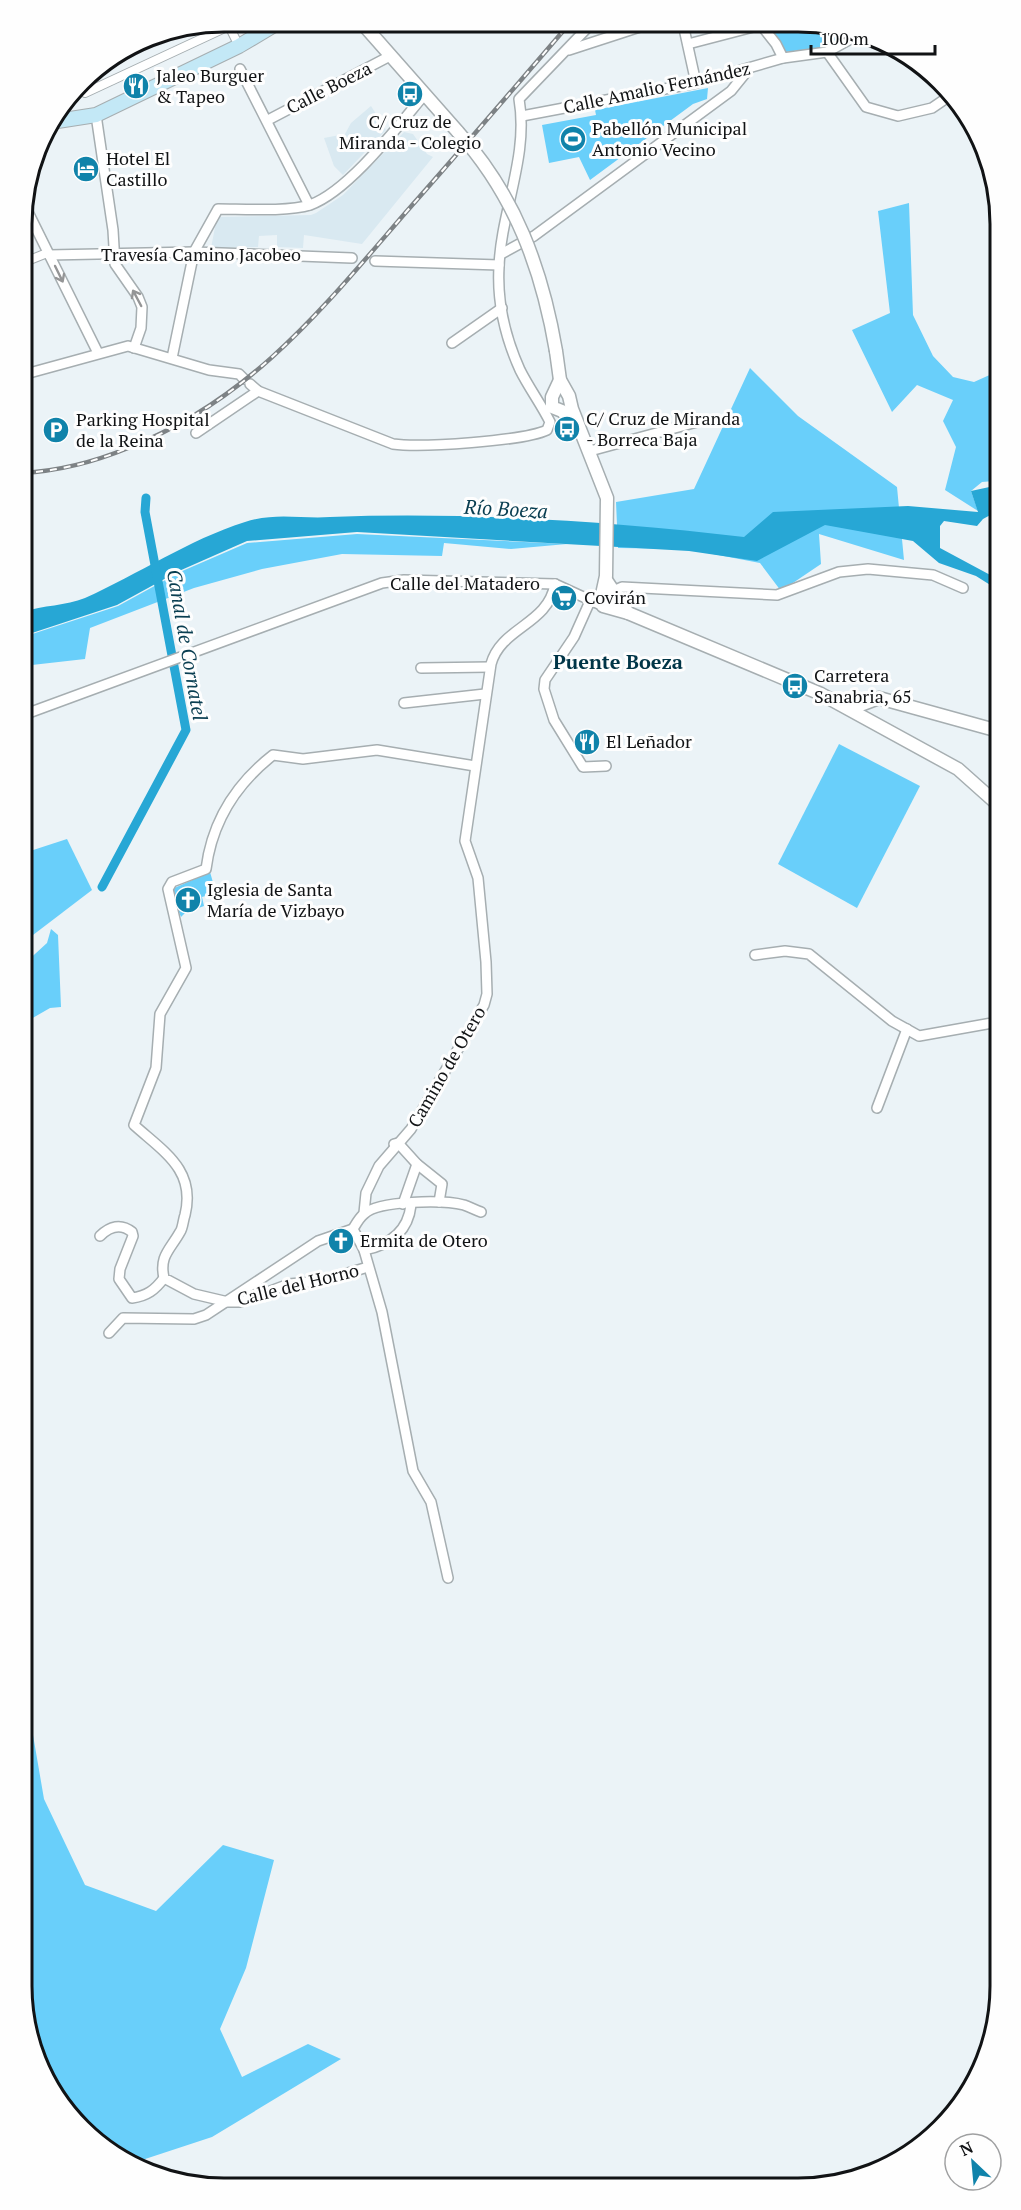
<svg xmlns="http://www.w3.org/2000/svg" width="1021" height="2210" viewBox="0 0 1021 2210" font-family="'PT Serif',serif">
<rect width="100%" height="100%" fill="#ebf3f7"/>
<!-- built -->
<g fill="#d9e9f1">
<path d="M371 106 386 130 343 175 334 166 324 138 345 134 351 123Z"/>
<path d="M404 132 413 134 427 154 433 157 362 244 304 235 303 248 277 247V235L259 236 258 247 211 248 217 217 311 215 316 213 343 195Z"/>
</g>
<!-- green -->
<g fill="#69cffa">
<path d="M767 24 837 25 852 32 828 47 785 52Z"/>
<path d="M708 88 707 99 693 104 590 180 579 157 549 163 542 125 596 115 595 110Z"/>
<path d="M909 203 913 315 933 356 953 377 974 382 994 373V481L982 482 971 491 978 511 945 490 956 447 943 421 953 400 917 385 892 412 852 330 890 313 878 211Z"/>
<path d="M750 368 798 416 897 487 904 560 819 534 821 564 781 591 760 563 687 549 618 548 616 502 694 489Z"/>
<path d="M357 534 567 544 511 549 444 543 442 556 342 554 262 569 194 588 90 628 85 659 23 666V637L118 606 180 572 247 543Z"/>
<path d="M839 744 920 786 857 908 778 864Z"/>
<path d="M67 839 92 890 33 935 24 939V853Z"/>
<path d="M210 872 216 893 202 897 204 906 185 913 181 917 170 890Z"/>
<path d="M51 929 58 935 61 1007 50 1008 24 1023V964L47 943Z"/>
<path d="M27 1700 44 1799 85 1885 156 1911 223 1845 274 1860 246 1968 220 2029 242 2077 308 2044 341 2059 212 2137 136 2162 90 2139 55 2099 28 2040Z"/>
</g>
<!-- water -->
<path fill="#27a7d5" d="M994 486V513L983 519 977 526 944 521 940 526V548L994 577 995 588 976 576 939 563 913 541 825 525 757 561 689 551 357 532 247 541 179 571 117 605 23 636V612C43 605 66 606 85 598 139 574 188 540 245 522 276 512 300 519 330 517 468 512 607 521 744 537L773 512 908 506 978 512 971 491Z"/>
<g fill="none" stroke-linecap="round" stroke-linejoin="round">
<!-- canal -->
<path stroke="#27a7d5" stroke-width="9" d="M102 887 186 730 145 512 146 498"/>
<defs>
<g id="pedestrian">
<path d="M78 87 85 93 229 26 239 46"/>
<path d="M22 263 47 253 49 255"/>
</g>
<g id="minor">
<path d="M683 24 696 83"/>
<path d="M688 44 761 25 776 44 783 58"/>
<path d="M569 50 649 24"/>
<path d="M827 52 866 107 898 116 932 108 951 95"/>
<path d="M240 69 309 205"/>
<path d="M96 115 113 230 115 264 138 297 142 307 141 328 134 348"/>
<path d="M522 116 696 83 783 58 827 52 858 35"/>
<path d="M268 120 390 56"/>
<path d="M23 202 98 353"/>
<path d="M501 254 534 236 731 91 748 70"/>
<path d="M49 255 194 252 352 258"/>
<path d="M375 261 499 265"/>
<path d="M452 343 502 308"/>
<path d="M172 358 194 252 218 209C242 209 288 212 310 205 349 191 398 126 425 94"/>
<path d="M22 375 128 346 209 370 239 374 244 379"/>
<path d="M250 384 258 391 393 444C420 448 524 441 547 430L550 422C541 404 529 388 520 370 506 339 497 302 499 267 501 211 529 156 519 99L592 23"/>
<path d="M196 433 258 391"/>
<path d="M590 451 697 422"/>
<path d="M613 591 622 587 777 595 839 572 868 569 933 575 963 588"/>
<path d="M591 599 574 637 545 680 544 689 554 720 583 767 606 766"/>
<path d="M421 668 490 667"/>
<path d="M404 703 485 694"/>
<path d="M23 715 382 583 404 580 555 584 603 606"/>
<path d="M755 955 785 951 809 954 892 1021 919 1036 992 1023 996 1019"/>
<path d="M877 1108 907 1029"/>
<path d="M394 1144 398 1143 417 1164 442 1184 439 1202"/>
<path d="M403 1204 417 1164"/>
<path d="M364 1213 366 1193 379 1166 411 1129 484 1005 487 994 486 962 478 878 465 841 491 664C501 627 548 625 555 584"/>
<path d="M100 1236C110 1226 121 1223 132 1232L133 1236 120 1269 119 1279 132 1298C147 1296 155 1290 164 1278"/>
<path d="M364 1250C390 1245 408 1232 411 1205"/>
<path d="M368 1267 321 1281 289 1284 241 1302H228L194 1294 164 1278C159 1256 170 1250 180 1232 183 1228 183 1220 185 1215 196 1170 164 1152 134 1125L156 1068 160 1014 186 968 168 889 172 882 206 869C212 822 236 784 273 755L303 759 377 750 475 766"/>
<path d="M109 1333 123 1318 194 1319 206 1315 318 1241 353 1229"/>
<path d="M448 1578 431 1502 413 1471 382 1312 364 1250 353 1229C356 1224 359 1218 364 1214 379 1200 444 1200 464 1205 470 1207 475 1210 481 1212"/>
</g>
<g id="tertiary">
<path d="M361 22 458 132"/>
<path d="M556 351 560 380 569 396 572 409 607 498 606 576 601 599 603 606 628 613 821 694 958 769 995 802"/>
<path d="M560 380 552 397V407L562 411 575 424"/>
<path d="M606 580 628 613"/>
<path d="M850 709 879 698 995 730"/>
</g>
<path id="secondary" d="M51 122 96 115 239 46 281 21"/>
</defs>
<!-- pedestrian casing -->
<use href="#pedestrian" stroke="#a6aeb1" stroke-width="10"/>
<!-- minor casing -->
<use href="#minor" stroke="#a6aeb1" stroke-width="12"/>
<!-- tertiary casing -->
<use href="#tertiary" stroke="#a6aeb1" stroke-width="15"/>
<!-- secondary casing -->
<use href="#secondary" stroke="#a6aeb1" stroke-width="16"/>
<!-- pedestrian -->
<use href="#pedestrian" stroke="#fff" stroke-width="8"/>
<!-- minor -->
<use href="#minor" stroke="#fff" stroke-width="9"/>
<!-- tertiary -->
<use href="#tertiary" stroke="#fff" stroke-width="12"/>
<!-- secondary -->
<use href="#secondary" stroke="#c3e8f6" stroke-width="14"/>
<defs>
<path id="rail" d="M22 473C59 471 94 462 128 448 251 400 323 308 407 211 462 149 516 86 570 23"/>
</defs>
<!-- rail casing -->
<use href="#rail" stroke="#7d8285" stroke-width="4.5"/>
<!-- rail -->
<use href="#rail" stroke="#fefefe" stroke-width="2" stroke-dasharray="7" stroke-linecap="butt"/>
<defs>
<path id="tertiary-bridge" d="M458 132C515 195 542 269 556 351"/>
</defs>
<!-- tertiary-bridge casing -->
<use href="#tertiary-bridge" stroke="#a6aeb1" stroke-width="15" stroke-linecap="butt"/>
<!-- tertiary-bridge -->
<use href="#tertiary-bridge" stroke="#fff" stroke-width="12"/>
</g>
<!-- one-way arrows -->
<defs><path id="oneway-shaft" d="M-6 0H5M1.5-3L5.5 0L1.5 3" fill="none" stroke-width="1.6" stroke-linecap="round" stroke-linejoin="round" transform="scale(1.5)"/></defs>
<g stroke="#949596">
<use href="#oneway-shaft" transform="translate(59 274) rotate(64)"/>
<use href="#oneway-shaft" transform="translate(137 298) rotate(-118)"/>
</g>
<!-- icons -->
<defs>
<symbol id="restaurant-disc" viewBox="-11 -11 22 22"><circle r="9.5" fill="#1083aa" stroke="#fefefe"/><path d="M-5-6h1v4h1v-4h1v4h1v-4h1v5L-1.5 .5V6h-2V.5L-5-1ZM5-6V6H3V1.5H1.5Q1.5-4 5-6Z" fill="#fff"/></symbol>
<symbol id="bus-disc" viewBox="-11 -11 22 22"><circle r="9.5" fill="#1083aa" stroke="#fefefe"/><path d="M-5-6H5V4H4V6H2V4H-2V6H-4V4H-5ZM-3.5-4V0h7V-4ZM-3.5 1.2v1.5H-2V1.2ZM2 1.2v1.5H3.5V1.2Z" fill="#fff"/></symbol>
<symbol id="stadium-disc" viewBox="-11 -11 22 22"><circle r="9.5" fill="#1083aa" stroke="#fefefe"/><path d="M0-5a6.5 5 0 1 0 0 10a6.5 5 0 1 0 0-10ZM-3.5-1.8h7v3.6h-7Z" fill="#fff"/></symbol>
<symbol id="hotel-disc" viewBox="-11 -11 22 22"><circle r="9.5" fill="#1083aa" stroke="#fefefe"/><path d="M-6-4.5h1.5V1H6V5H4.5V3h-9V5H-6ZM-4 0a1.8 1.8 0 1 1 3.6 0ZM.5 0V-2.5h3Q6-2.5 6 0Z" fill="#fff"/></symbol>
<symbol id="parking-disc" viewBox="-11 -11 22 22"><circle r="9.5" fill="#1083aa" stroke="#fefefe"/><path d="M-3.5-5.5H1a3.5 3.5 0 0 1 0 7H-1V5.5H-3.5ZM-1-3.4V-.6H.8a1.4 1.4 0 0 0 0-2.8Z" fill="#fff"/></symbol>
<symbol id="supermarket-disc" viewBox="-11 -11 22 22"><circle r="9.5" fill="#1083aa" stroke="#fefefe"/><path d="M-6-5.5h2.5l.6 2H6L4.5 2H-2.5L-4.4-4H-6ZM-1.5 3.2a1.3 1.3 0 1 0 .1 0ZM3 3.2a1.3 1.3 0 1 0 .1 0Z" fill="#fff"/></symbol>
<symbol id="church-disc" viewBox="-11 -11 22 22"><circle r="9.5" fill="#1083aa" stroke="#fefefe"/><path d="M-1.2-6h2.4v3.5h3.3v2.4h-3.3V6h-2.4V-.1h-3.3v-2.4h3.3Z" fill="#fff"/></symbol>
</defs>
<g fill-rule="evenodd">
<use href="#restaurant-disc" x="121" y="71" width="30" height="30"/>
<use href="#bus-disc" x="395" y="79" width="30" height="30"/>
<use href="#stadium-disc" x="558" y="124" width="30" height="30"/>
<use href="#hotel-disc" x="71" y="154" width="30" height="30"/>
<use href="#bus-disc" x="552" y="414" width="30" height="30"/>
<use href="#parking-disc" x="41" y="415" width="30" height="30"/>
<use href="#supermarket-disc" x="549" y="583" width="30" height="30"/>
<use href="#bus-disc" x="780" y="671" width="30" height="30"/>
<use href="#restaurant-disc" x="572" y="727" width="30" height="30"/>
<use href="#church-disc" x="173" y="885" width="30" height="30"/>
<use href="#church-disc" x="326" y="1226" width="30" height="30"/>
</g>
<g text-anchor="middle" stroke-width="6" stroke-linejoin="round" paint-order="stroke">
<!-- poi labels -->
<g font-size="18" fill="#111315" stroke="#fefefe" text-anchor="start">
<text x="156" y="82">Jaleo Burguer<tspan x="156" dy="21">&amp; Tapeo</tspan></text>
<text x="410" y="128" text-anchor="middle">C/ Cruz de<tspan x="410" dy="21">Miranda - Colegio</tspan></text>
<text x="592" y="135">Pabellón Municipal<tspan x="592" dy="21">Antonio Vecino</tspan></text>
<text x="106" y="165">Hotel El<tspan x="106" dy="21">Castillo</tspan></text>
<text x="586" y="425">C/ Cruz de Miranda<tspan x="586" dy="21">- Borreca Baja</tspan></text>
<text x="76" y="426">Parking Hospital<tspan x="76" dy="21">de la Reina</tspan></text>
<text x="584" y="604">Covirán</text>
<text x="814" y="682">Carretera<tspan x="814" dy="21">Sanabria, 65</tspan></text>
<text x="606" y="748">El Leñador</text>
<text x="207" y="896">Iglesia de Santa<tspan x="207" dy="21">María de Vizbayo</tspan></text>
<text x="360" y="1247">Ermita de Otero</text>
</g>
<!-- street labels -->
<g font-size="18" fill="#111315" stroke="#fefefe">
<text transform="translate(329 88) rotate(-27)" y="6">Calle Boeza</text>
<text transform="translate(657 88) rotate(-12)" y="6">Calle Amalio Fernández</text>
<text x="201" y="261">Travesía Camino Jacobeo</text>
<text x="465" y="590">Calle del Matadero</text>
<text transform="translate(447 1067) rotate(-60)" y="6">Camino de Otero</text>
<text transform="translate(298 1285) rotate(-14)" y="6">Calle del Horno</text>
</g>
<!-- water labels -->
<g font-size="20" font-style="italic" fill="#093e51" stroke="#fefefe">
<text transform="translate(506 509) rotate(3)" y="7">Río Boeza</text>
<text transform="translate(187 645) rotate(80)" y="7">Canal de Cornatel</text>
</g>
<!-- neighbourhood labels -->
<g font-size="20" font-weight="bold" fill="#003547" stroke="#fefefe">
<text x="618" y="669">Puente Boeza</text>
</g>
</g>
<!-- crop -->
<path d="M0 0H1021V2210H0ZM224 32H798A192 192 0 0 1 990 224V1986A192 192 0 0 1 798 2178H224A192 192 0 0 1 32 1986V224A192 192 0 0 1 224 32Z" fill="#fefefe" fill-rule="evenodd"/>
<path fill="none" stroke="#111315" stroke-width="3" d="M224 32H798A192 192 0 0 1 990 224V1986A192 192 0 0 1 798 2178H224A192 192 0 0 1 32 1986V224A192 192 0 0 1 224 32Z"/>
<!-- north arrow -->
<g transform="translate(973 2162) rotate(334)"><circle r="28" fill="#fefefe" stroke="#9fa0a1" stroke-width="1.5"/>
<path d="M0-4.5L10 22L0 15L-10 22Z" fill="#1083aa"/>
<text y="-9" font-size="16" font-weight="bold" text-anchor="middle" fill="#111315">N</text>
</g>
<!-- scale -->
<path d="M811 45v9h124v-9" fill="none" stroke="#111315" stroke-width="3"/>
<text x="820" y="45" font-size="18" fill="#111315" stroke="#fefefe" stroke-width="4.5" paint-order="stroke">100 m</text>
</svg>
